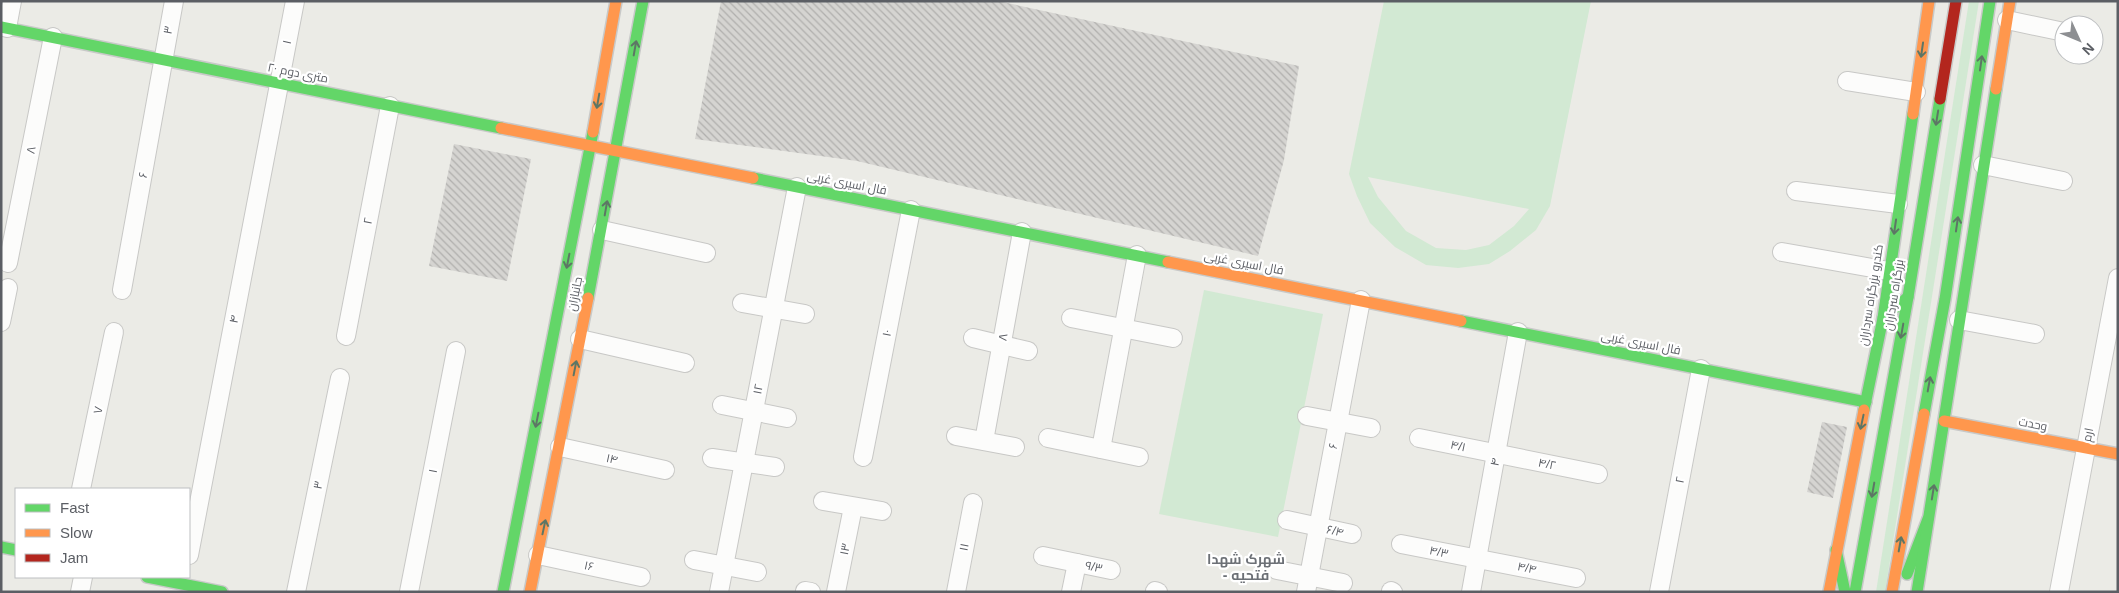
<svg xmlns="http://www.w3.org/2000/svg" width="2119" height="593" viewBox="0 0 2119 593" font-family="Arial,Cairo,sans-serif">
<defs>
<pattern id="building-back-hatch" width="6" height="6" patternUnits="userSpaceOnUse" patternTransform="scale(1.25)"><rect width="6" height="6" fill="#d5d4d1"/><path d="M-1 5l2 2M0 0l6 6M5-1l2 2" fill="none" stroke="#b0afad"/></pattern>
</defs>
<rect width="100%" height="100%" fill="#ebebe6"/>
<!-- green -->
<g fill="#d2e9d3" fill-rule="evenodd">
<path d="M1384 1H1591L1550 206 1536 230 1510 251 1489 264 1458 268 1426 265 1395 247 1370 223 1357 196 1349 174ZM1368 177 1529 209 1514 226 1489 245 1466 250 1436 248 1406 231 1378 197Z"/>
<path d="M1969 1H1979L1885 592H1876Z"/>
<path d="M1204 290 1323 314 1278 537 1159 514Z"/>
</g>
<!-- building -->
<g fill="url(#building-back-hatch)">
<path d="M721 1H998L1299 66 1284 160 1258 256 857 161 695 139Z"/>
<path d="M454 144 531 159 507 281 429 266Z"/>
<path d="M1822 422 1847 427 1833 498 1807 492Z"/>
</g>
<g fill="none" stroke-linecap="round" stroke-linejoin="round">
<defs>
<g id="street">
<path d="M2007 20 2064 32"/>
<path d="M7 28 12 1"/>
<path d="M1847 81 1916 92"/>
<path d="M1983 165 2063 181"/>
<path d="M1796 191 1898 204"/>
<path d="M602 230 706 253"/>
<path d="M1782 252 1889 271"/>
<path d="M8 263 53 37"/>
<path d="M122 290 174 1"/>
<path d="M742 303 805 314"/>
<path d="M1071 318 1173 338"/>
<path d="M1959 320 2035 334"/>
<path d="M1 322 8 288"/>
<path d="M346 336 390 106"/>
<path d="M973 338 1028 351"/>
<path d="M580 339 685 363"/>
<path d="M722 405 787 418"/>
<path d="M1307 416 1371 428"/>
<path d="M956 436 1015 447"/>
<path d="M1048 438 1139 457"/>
<path d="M1419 438 1598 474"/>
<path d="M984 441 1022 232"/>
<path d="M560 447 665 470"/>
<path d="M1101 449 1137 255"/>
<path d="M863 457 911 210"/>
<path d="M712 458 775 467"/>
<path d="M81 489 114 332"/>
<path d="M823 501 882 511"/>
<path d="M1287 520 1352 534"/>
<path d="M1401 544 1576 578"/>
<path d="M189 555 295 1"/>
<path d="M538 555 641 577"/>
<path d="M1043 556 1111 570"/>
<path d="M694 560 757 572"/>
<path d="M1277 570 1343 583"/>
<path d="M805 591 811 592"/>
<path d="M1155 591 1158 592"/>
<path d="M1391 591 1393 592"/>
<path d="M80 592 83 577"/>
<path d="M296 592 340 378"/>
<path d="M409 592 456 351"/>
<path d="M719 592 797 187"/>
<path d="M836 592 853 507"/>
<path d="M956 592 973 503"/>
<path d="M1071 592 1077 563"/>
<path d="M1306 592 1361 300"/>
<path d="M1471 592 1518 332"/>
<path d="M1659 592 1701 369"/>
<path d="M2059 592 2118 278"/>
</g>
<g id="fast">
<path d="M1 27 501 128"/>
<path d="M753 178 1168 262"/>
<path d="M588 298 643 1"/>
<path d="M1883 318 1908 297"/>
<path d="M1461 321 1866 402"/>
<path d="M1864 410 1883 318 1913 114"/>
<path d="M1924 414 1945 299 1990 1"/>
<path d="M1 547 16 550"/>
<path d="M1836 550 1845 592"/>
<path d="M1907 574 1928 519"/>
<path d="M147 577 222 592"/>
<path d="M503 592 593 132"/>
<path d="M1855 592 1908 297 1940 99"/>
<path d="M1917 592 1996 89"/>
</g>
<g id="slow">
<path d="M1996 89 2010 1"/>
<path d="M1913 114 1929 1"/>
<path d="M501 128 753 178"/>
<path d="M593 132 616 1"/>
<path d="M1168 262 1461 321"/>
<path d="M1944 421 2118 454"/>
<path d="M530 592 588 298"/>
<path d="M1829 592 1864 410"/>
<path d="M1892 592 1924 414"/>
</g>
<path id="jam" d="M1940 99 1956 1"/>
</defs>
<!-- street casing -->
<use href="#street" stroke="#c8c8c6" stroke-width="20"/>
<!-- fast casing -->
<use href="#fast" stroke="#c8c9c8" stroke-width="14"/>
<!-- slow casing -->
<use href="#slow" stroke="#c8c9c8" stroke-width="14"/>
<!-- jam casing -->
<use href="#jam" stroke="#c8c9c8" stroke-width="14"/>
<!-- street -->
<use href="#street" stroke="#fcfcfb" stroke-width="18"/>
<!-- fast -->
<use href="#fast" stroke="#63d668" stroke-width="11"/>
<!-- slow -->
<use href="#slow" stroke="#ff974d" stroke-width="11"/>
<!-- jam -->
<use href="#jam" stroke="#b3261e" stroke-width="11"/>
</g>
<!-- one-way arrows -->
<defs><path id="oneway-shaft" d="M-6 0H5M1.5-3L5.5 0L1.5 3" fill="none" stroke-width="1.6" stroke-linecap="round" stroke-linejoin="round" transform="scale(1.25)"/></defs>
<g stroke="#5d7665">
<use href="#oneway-shaft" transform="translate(635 48) rotate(-80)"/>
<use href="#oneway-shaft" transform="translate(1922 50) rotate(98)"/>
<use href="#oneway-shaft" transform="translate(1981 63) rotate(-82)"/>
<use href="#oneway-shaft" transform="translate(598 101) rotate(100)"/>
<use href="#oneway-shaft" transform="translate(1937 118) rotate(99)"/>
<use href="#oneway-shaft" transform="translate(606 208) rotate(-80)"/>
<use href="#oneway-shaft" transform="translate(1957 224) rotate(-82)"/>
<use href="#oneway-shaft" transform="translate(1895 227) rotate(98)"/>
<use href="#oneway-shaft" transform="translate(568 261) rotate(101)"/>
<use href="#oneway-shaft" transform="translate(1902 331) rotate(100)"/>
<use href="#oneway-shaft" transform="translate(575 368) rotate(-79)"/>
<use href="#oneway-shaft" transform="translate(1929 384) rotate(-80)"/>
<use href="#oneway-shaft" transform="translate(537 420) rotate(101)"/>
<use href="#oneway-shaft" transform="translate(1862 422) rotate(102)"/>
<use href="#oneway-shaft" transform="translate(1873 490) rotate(100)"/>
<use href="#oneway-shaft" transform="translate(1933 492) rotate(-81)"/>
<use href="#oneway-shaft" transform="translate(544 527) rotate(-78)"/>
<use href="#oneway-shaft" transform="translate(1900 544) rotate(-80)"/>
</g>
<g text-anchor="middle" stroke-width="4.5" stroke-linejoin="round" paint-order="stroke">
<!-- street labels -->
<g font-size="12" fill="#5b5e64" stroke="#fff">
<text transform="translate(168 30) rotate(-79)" y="4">۳</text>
<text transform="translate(287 42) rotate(-78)" y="4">۱</text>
<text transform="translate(298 73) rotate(11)" y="4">۲۰ متری دوم</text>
<text transform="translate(31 150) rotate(-79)" y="4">۸</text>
<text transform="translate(143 175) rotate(-80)" y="4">۶</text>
<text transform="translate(847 183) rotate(11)" y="4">فال اسیری غربی</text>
<text transform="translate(368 221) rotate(-79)" y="4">۲</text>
<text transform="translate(1244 263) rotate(11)" y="4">فال اسیری غربی</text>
<text transform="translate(575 294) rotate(-79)" y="4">جانبازان</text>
<text transform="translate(1871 295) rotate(-81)" y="4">کندرو بزرگراه سرداران</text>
<text transform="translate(1894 295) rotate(-81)" y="4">بزرگراه سرداران</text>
<text transform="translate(234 319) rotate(-79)" y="4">۴</text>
<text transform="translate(887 333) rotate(-79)" y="4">۱۰</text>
<text transform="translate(1003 337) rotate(-80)" y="4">۸</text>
<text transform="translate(1641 343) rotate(11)" y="4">فال اسیری غربی</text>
<text transform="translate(758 389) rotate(-79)" y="4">۱۲</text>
<text transform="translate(98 410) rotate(-78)" y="4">۷</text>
<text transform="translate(2033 424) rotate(11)" y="4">وحدت</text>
<text transform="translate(2088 435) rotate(-79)" y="4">ارم</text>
<text transform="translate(1333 446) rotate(-79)" y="4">۶</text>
<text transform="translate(1458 446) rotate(12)" y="4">۴/۱</text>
<text transform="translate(612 459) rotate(12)" y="4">۱۴</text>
<text transform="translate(1495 462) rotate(-80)" y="4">۴</text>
<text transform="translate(1547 464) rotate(11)" y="4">۴/۲</text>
<text transform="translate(433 471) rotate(-79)" y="4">۱</text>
<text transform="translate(1680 480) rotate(-79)" y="4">۲</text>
<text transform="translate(318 485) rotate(-79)" y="4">۳</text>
<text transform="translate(1335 531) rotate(13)" y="4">۶/۴</text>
<text transform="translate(964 547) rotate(-79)" y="4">۱۱</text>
<text transform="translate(845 549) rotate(-79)" y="4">۱۳</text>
<text transform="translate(1439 552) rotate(11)" y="4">۴/۳</text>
<text transform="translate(589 566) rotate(12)" y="4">۱۶</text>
<text transform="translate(1094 567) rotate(12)" y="4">۹/۳</text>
<text transform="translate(1527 568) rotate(11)" y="4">۴/۴</text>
</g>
<!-- neighbourhood labels -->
<g font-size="14" font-weight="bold" fill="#6c7076" stroke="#fff">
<text x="1246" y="564">شهرک شهدا<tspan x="1246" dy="16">- فتحیه</tspan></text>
</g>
</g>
<!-- border -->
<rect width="2119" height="593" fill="none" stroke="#5b5e64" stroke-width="5"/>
<!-- legend -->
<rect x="15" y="488" width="175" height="90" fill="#ffffff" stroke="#bdbfc1"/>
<rect x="25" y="504" width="25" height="8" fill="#63d668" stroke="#bdbfc1"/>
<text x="60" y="513" font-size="15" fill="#5b5e64">Fast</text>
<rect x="25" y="529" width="25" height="8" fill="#ff974d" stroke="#bdbfc1"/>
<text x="60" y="538" font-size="15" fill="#5b5e64">Slow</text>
<rect x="25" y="554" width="25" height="8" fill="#b3261e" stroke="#bdbfc1"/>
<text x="60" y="563" font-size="15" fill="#5b5e64">Jam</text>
<!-- north arrow -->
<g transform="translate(2079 40) rotate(134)"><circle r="24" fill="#ffffff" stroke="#bdbfc1"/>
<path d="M0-4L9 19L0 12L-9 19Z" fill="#8d8f92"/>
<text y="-8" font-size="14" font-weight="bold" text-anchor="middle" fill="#5b5e64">N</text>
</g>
</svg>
